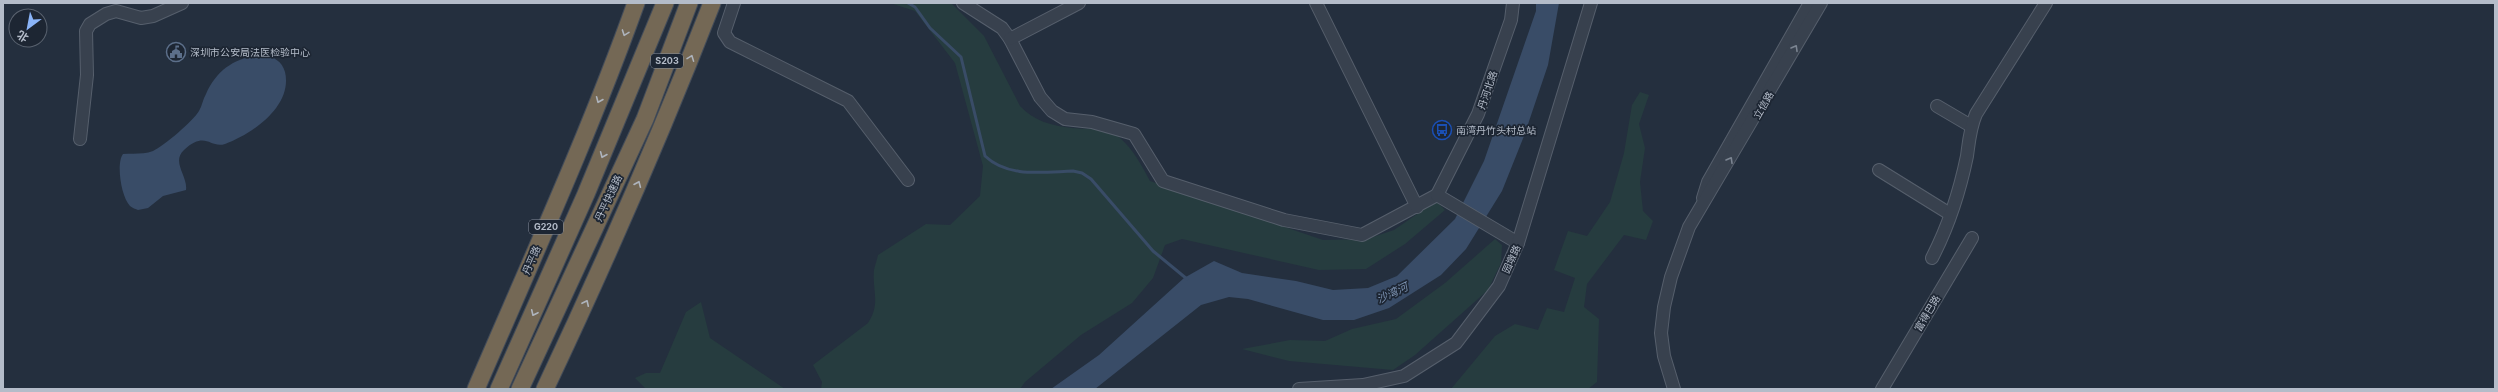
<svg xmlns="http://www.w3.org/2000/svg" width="2498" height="392" viewBox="0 0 2498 392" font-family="Inter,'Noto Sans SC',sans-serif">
<rect width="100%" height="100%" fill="#242f3e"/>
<!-- green -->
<g fill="#263c3f">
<path d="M890 3H951L984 36 1020 106C1034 121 1052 126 1072 128 1088 130 1107 126 1120 138 1133 149 1142 166 1150 181L1323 240 1367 239 1394 230 1436 201 1445 210 1405 244 1366 269 1319 270 1182 239 1165 245 1153 278 1132 303 1081 335 1025 382 1020 389H821L822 382 813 365 868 323C881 303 872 291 874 270 875 265 877 260 878 255L926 224 950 225 980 196 983 166 955 63 915 11Z"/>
<path d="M1640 92 1649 95 1639 124 1645 148 1640 182 1643 211 1653 221 1646 240 1624 235 1587 284 1584 307 1599 319 1597 382 1588 389H1451L1495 336 1515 324 1538 330 1547 308 1564 312 1575 278 1554 270 1568 231 1587 236 1610 202 1624 153 1632 105Z"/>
<path d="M1495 239 1502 245 1501 263 1488 290 1415 355 1393 370 1289 361 1242 349 1290 340 1325 341 1352 329 1396 319 1445 283Z"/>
<path d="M701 302 710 338 785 389H646L635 378 646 373H660L686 312Z"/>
</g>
<!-- water -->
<g fill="#394c67">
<path d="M1536 3H1559L1548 65 1524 136 1502 191 1466 249 1441 275 1389 308 1354 320H1323L1248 299 1229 297 1201 305 1095 389H1051L1099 355 1184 278 1214 261 1242 273 1296 281 1333 290 1368 288 1397 276 1455 219 1484 161 1536 11Z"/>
<path d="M263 55C274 57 282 61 285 72 293 106 252 134 225 144 210 149 206 130 184 150 171 162 188 176 186 190L163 196 148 208 138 210C136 209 132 208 130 206 121 197 116 163 123 154 133 153 144 155 153 151 164 146 193 121 199 111 202 106 203 99 206 94 217 69 236 57 263 55Z"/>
</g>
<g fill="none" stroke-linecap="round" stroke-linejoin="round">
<!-- stream -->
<path stroke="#394c67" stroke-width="3" d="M908 3 915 7 930 28 961 57 985 156C1008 178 1043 172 1073 171L1082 173 1091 179 1153 251 1187 279"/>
<defs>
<g id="minor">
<path d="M734 3 724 33 730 42 848 101 908 180"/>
<path d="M963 3 1002 28 1010 39 1040 97 1052 111 1065 119 1092 122 1134 134 1163 181 1284 220 1362 235 1437 195"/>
<path d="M1316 3 1417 207"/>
<path d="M1010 39 1079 3"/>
<path d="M1937 106 1971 126"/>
<path d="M80 139 87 75 86 31 90 24 106 14 116 11 141 18 153 16 182 3"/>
<path d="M1879 170 1950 214"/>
<path d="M1437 195 1478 114 1511 20 1513 3"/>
<path d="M1437 195 1518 243"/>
<path d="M1703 198 1708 182 1810 3"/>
<path d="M1932 258C1948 227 1960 190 1967 156 1969 141 1970 128 1976 114L2046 3"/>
<path d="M1299 389 1363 385 1404 376 1456 343 1499 286 1518 243 1591 3"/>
<path d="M1674 389 1664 356 1661 333 1664 307 1671 277 1689 227 1821 3"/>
<path d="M1882 389 1972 238"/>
</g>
<g id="highway">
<path d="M476 389C531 261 589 134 636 3"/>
<path d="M499 389 586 194 665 3"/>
<path d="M520 389 645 119 689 3"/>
<path d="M545 389C605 262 661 134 712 3"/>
</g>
</defs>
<!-- minor casing -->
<use href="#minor" stroke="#565f6c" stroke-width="14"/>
<!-- highway casing -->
<use href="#highway" stroke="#434c59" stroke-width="19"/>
<!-- minor -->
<use href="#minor" stroke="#38414e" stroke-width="12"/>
<!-- highway -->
<use href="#highway" stroke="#746855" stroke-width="17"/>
</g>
<!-- one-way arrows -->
<defs><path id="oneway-chevron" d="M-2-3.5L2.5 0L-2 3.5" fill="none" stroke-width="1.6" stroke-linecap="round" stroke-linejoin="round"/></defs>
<g stroke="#aeb4bd">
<use href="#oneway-chevron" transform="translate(625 33) rotate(110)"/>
<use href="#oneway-chevron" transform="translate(691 58) rotate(-69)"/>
<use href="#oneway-chevron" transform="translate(599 100) rotate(113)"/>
<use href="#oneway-chevron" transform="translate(603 155) rotate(113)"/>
<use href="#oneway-chevron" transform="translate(638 184) rotate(-67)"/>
<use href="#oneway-chevron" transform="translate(586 303) rotate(-65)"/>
<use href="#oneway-chevron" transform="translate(534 313) rotate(115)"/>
</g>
<g stroke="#7c8592">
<use href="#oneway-chevron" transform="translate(1795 48) rotate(-60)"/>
<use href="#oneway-chevron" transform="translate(1730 160) rotate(-60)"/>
</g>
<!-- icons -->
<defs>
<symbol id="civic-ring" viewBox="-11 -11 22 22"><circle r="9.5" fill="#1d2633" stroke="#5c6f8a" stroke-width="1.5"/><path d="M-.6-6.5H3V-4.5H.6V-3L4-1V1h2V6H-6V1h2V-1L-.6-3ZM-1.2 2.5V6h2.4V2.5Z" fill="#5c6f8a"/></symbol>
<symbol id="bus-ring" viewBox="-11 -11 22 22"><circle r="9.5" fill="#1d2633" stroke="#1a4fb4" stroke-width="1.5"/><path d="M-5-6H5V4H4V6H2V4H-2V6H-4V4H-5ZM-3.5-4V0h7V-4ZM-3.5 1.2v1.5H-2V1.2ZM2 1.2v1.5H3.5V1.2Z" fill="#1a4fb4"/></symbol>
</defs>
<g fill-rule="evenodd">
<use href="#civic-ring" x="165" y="41" width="22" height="22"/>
<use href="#bus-ring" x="1431" y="119" width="22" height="22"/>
</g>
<g text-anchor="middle" stroke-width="3.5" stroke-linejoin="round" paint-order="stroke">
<!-- shield labels -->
<g fill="#1d2633" stroke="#878f9c" stroke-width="1">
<rect x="651" y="54" width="32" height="14" rx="3"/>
<rect x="529" y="220" width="34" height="14" rx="3"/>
</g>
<g font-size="9" font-weight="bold" fill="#b4bcc9">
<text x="667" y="64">S203</text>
<text x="546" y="230">G220</text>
</g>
<!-- poi labels -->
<g font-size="10" fill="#b4bcc9" stroke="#1d2633" text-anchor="start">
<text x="190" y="56">深圳市公安局法医检验中心</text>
<text x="1456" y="134">南湾丹竹头村总站</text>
</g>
<!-- street labels -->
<g font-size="10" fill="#b4bcc9" stroke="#1d2633">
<text transform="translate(1487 90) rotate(-71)" y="4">丹河北路</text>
<text transform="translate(1763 105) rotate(-60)" y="4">立信路</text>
<text transform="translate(608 198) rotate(-65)" y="4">丹平快速路</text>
<text transform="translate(1511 259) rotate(-66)" y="4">园墩路</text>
<text transform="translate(531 260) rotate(-67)" y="4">丹平路</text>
<text transform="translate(1927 313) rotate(-59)" y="4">富得巴路</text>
</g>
<!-- water labels -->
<g font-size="11" font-style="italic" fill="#7c92b1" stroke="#1d2633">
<text transform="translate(1392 293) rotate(-25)" y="4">沙湾河</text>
</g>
</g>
<!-- border -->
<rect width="2498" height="392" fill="none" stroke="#b4bcc9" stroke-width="8"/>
<!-- north arrow -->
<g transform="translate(28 28) rotate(212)"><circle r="19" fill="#1d2633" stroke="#59626f"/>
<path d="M0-3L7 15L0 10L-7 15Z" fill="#8ab4f8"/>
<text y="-6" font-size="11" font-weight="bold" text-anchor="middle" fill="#b4bcc9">北</text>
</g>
</svg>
